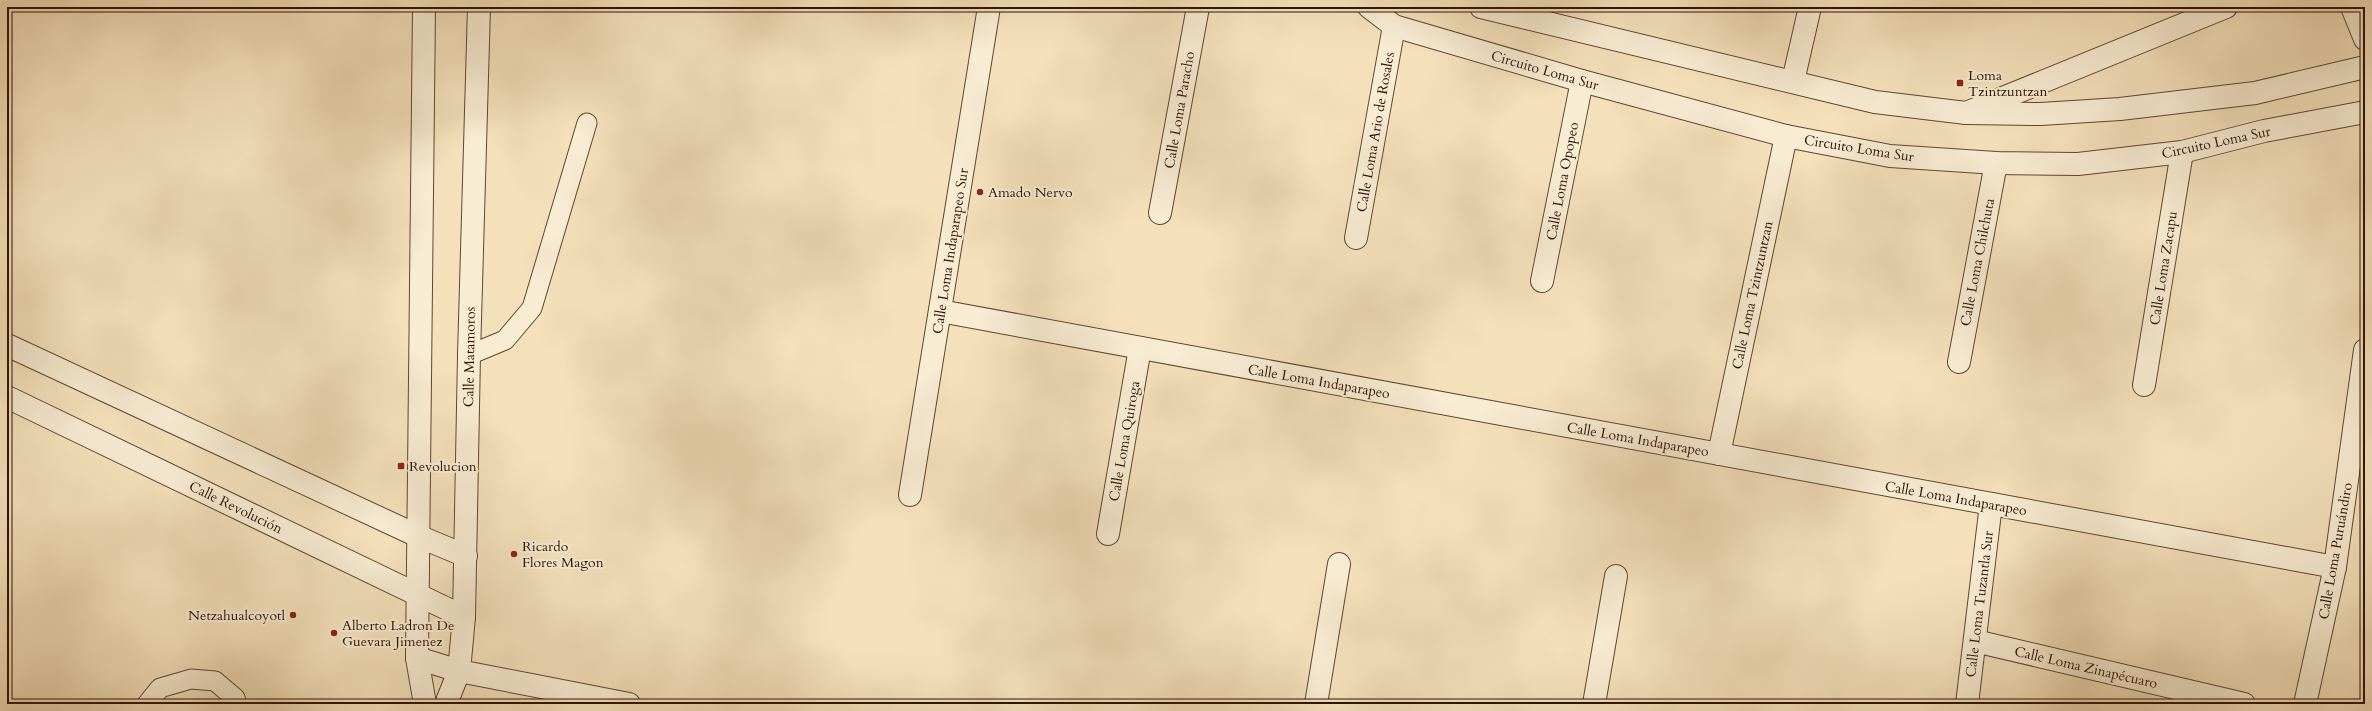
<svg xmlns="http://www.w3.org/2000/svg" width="2372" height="711" viewBox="0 0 2372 711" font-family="Cardo,serif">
<rect width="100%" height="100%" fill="#f4e1bc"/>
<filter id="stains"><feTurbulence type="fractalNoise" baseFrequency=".005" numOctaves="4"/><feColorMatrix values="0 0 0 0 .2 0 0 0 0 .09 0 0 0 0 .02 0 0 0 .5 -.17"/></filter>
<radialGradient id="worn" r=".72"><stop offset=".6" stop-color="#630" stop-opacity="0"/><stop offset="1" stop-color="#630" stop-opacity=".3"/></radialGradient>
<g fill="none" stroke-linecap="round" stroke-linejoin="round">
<defs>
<g id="service">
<path d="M469 355 505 340 532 308 587 123"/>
<path d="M147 704 160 688 191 679 215 681 235 698 237 704"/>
</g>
<g id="minor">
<path d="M424 7 417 658 425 704"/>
<path d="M2352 7 2365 39"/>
<path d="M1793 81 1810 7"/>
<path d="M1966 113 2226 7"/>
<path d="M1160 213 1198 7"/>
<path d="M1356 238 1394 26"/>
<path d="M1542 281 1582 81"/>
<path d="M940 311 2335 567"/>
<path d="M7 345 418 536 466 556"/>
<path d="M1959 362 1996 163"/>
<path d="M2144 385 2182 152"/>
<path d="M7 397 464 617"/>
<path d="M1719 454 1786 136"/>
<path d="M910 495 989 7"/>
<path d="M1108 534 1140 348"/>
<path d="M1975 641 2244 704"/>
<path d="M417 658 459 671 629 704"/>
<path d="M446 704 459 671 464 617 469 355 479 7"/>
<path d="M1316 704 1339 564"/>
<path d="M1594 704 1616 576"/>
<path d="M1967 704 1991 504"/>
<path d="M2305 704 2335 567 2365 350"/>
</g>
<g id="tertiary">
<path d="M1369 7 1394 26 1582 81 1786 136 1890 156 1996 163 2078 164 2182 152 2264 131 2365 112"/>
<path d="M1481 7 1875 102 1966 113 2041 114 2120 109 2255 93 2365 67"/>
</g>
</defs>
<!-- service casing -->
<use href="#service" stroke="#5f4632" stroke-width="21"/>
<!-- minor casing -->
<use href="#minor" stroke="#5f4632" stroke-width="24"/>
<!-- tertiary casing -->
<use href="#tertiary" stroke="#5f4632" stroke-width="24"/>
<!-- service -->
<use href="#service" stroke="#f8ecd3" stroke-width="19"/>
<!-- minor -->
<use href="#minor" stroke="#f8ecd3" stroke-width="22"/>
<!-- tertiary -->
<use href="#tertiary" stroke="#f8ecd3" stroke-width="22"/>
</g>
<!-- markers -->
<g fill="#8f2418" stroke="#f8ecd3" stroke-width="1.5">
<rect x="1956" y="79" width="8" height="8" rx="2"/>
<circle cx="980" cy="192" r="4"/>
<rect x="397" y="462" width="8" height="8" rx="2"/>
<circle cx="514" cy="554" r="4"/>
<circle cx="293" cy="615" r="4"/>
<circle cx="334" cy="633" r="4"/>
</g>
<g text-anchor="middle" stroke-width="4" stroke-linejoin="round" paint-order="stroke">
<!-- street labels -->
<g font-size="14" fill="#2d1304" stroke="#f8ecd3">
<text transform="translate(1545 70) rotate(16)" y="5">Circuito Loma Sur</text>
<text transform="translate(1179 110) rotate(-80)" y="5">Calle Loma Paracho</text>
<text transform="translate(1375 132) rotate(-80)" y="5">Calle Loma Ario de Rosales</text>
<text transform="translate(2216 142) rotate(-12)" y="5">Circuito Loma Sur</text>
<text transform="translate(1859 148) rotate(9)" y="5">Circuito Loma Sur</text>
<text transform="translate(1562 181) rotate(-79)" y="5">Calle Loma Opopeo</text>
<text transform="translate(950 251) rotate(-81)" y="5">Calle Loma Indaparapeo Sur</text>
<text transform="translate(1977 262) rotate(-79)" y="5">Calle Loma Chilchuta</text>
<text transform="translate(2163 268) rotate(-81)" y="5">Calle Loma Zacapu</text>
<text transform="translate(1752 295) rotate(-78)" y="5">Calle Loma Tzintzuntzan</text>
<text transform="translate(469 357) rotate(-89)" y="5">Calle Matamoros</text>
<text transform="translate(1319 381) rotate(10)" y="5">Calle Loma Indaparapeo</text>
<text transform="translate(1638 439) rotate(10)" y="5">Calle Loma Indaparapeo</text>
<text transform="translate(1124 441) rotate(-80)" y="5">Calle Loma Quiroga</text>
<text transform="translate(1956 498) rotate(10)" y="5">Calle Loma Indaparapeo</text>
<text transform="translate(236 507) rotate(26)" y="5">Calle Revolución</text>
<text transform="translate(2335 551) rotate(-80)" y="5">Calle Loma Puruándiro</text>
<text transform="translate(1979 604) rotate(-83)" y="5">Calle Loma Tuzantla Sur</text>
<text transform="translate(2086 667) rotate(13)" y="5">Calle Loma Zinapécuaro</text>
</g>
<!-- poi labels -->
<g font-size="14" fill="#2d1304" stroke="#f8ecd3" text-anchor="start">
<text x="1968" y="80">Loma<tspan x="1968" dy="16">Tzintzuntzan</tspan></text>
<text x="988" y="197">Amado Nervo</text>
<text x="409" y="471">Revolucion</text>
<text x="522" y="551">Ricardo<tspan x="522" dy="16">Flores Magon</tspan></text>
<text x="285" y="620" text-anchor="end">Netzahualcoyotl</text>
<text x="342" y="630">Alberto Ladron De<tspan x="342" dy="16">Guevara Jimenez</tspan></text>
</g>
</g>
<!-- margin -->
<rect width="2372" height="711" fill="none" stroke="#f4e1bc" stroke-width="24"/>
<rect x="8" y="8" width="2356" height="695" fill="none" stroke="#2d1304" stroke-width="2"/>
<rect x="12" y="12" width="2348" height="687" fill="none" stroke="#2d1304"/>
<rect width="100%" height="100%" filter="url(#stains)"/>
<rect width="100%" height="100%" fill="url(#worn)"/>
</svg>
